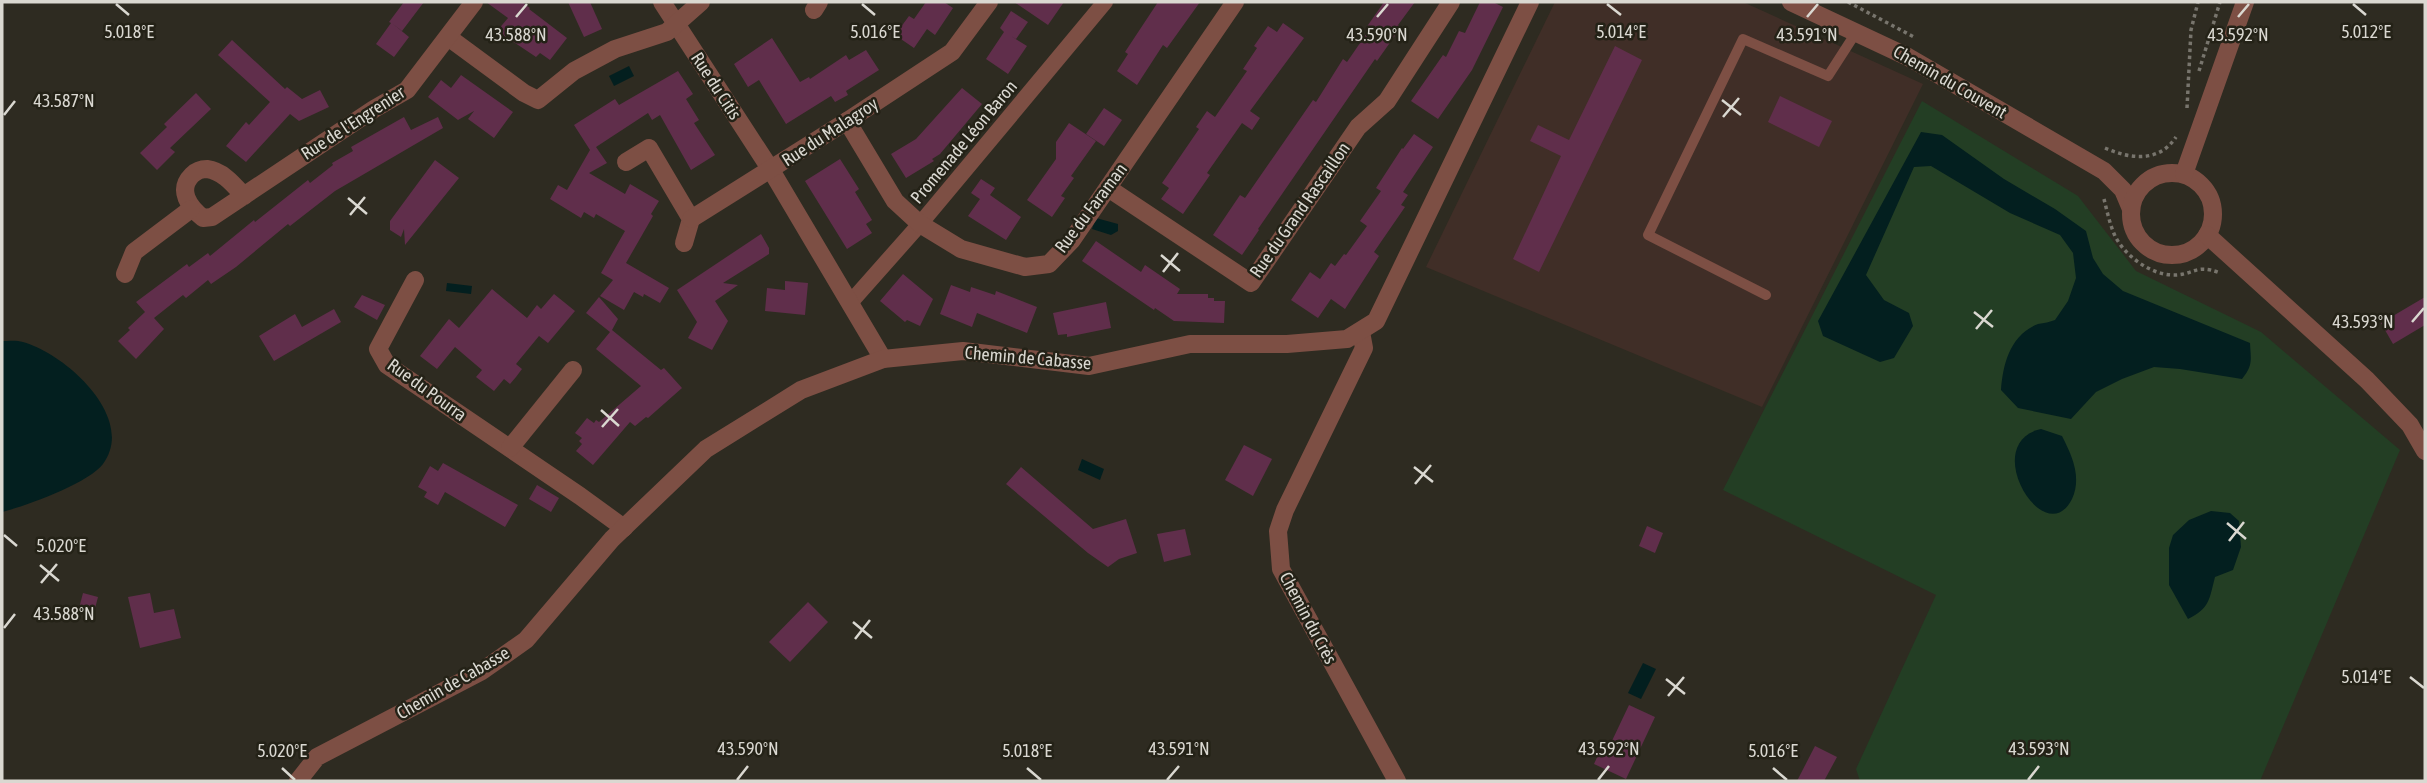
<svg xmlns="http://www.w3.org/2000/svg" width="2427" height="783" viewBox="0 0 2427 783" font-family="'Asap Condensed',sans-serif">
<rect width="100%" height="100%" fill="#2e2b21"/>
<!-- industrial -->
<path fill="#402e27" d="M1555 2H1743L1923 84 1762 407 1426 267Z"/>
<!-- green -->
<path fill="#233e24" d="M1922 101 2078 196 2136 271 2261 332 2400 450 2260 781H1860L1856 769 1936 595 1723 490Z"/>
<!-- water -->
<g fill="#031f1f">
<path d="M629 66 634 76 614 86 609 76Z"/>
<path d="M1921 132 1942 135 2004 179 2055 209 2086 231 2093 258 2103 274 2123 291 2250 343C2251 361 2253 365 2242 379L2180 369 2154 367 2122 379 2096 392 2071 419 2018 408 2001 390C2003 364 2010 335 2038 324 2044 323 2050 322 2055 320L2068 301 2076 278 2073 253 2060 235 2010 213 1931 166 1914 167 1866 275 1884 300 1909 313 1913 326 1894 358 1880 362 1823 336 1818 321Z"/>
<path d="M1096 218 1118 224V231L1111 235 1092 229Z"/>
<path d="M447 283 472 286 471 294 446 291Z"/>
<path d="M2 341C8 341 17 340 23 342 66 354 137 418 103 464 89 483 26 506 2 512Z"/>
<path d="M2041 429 2062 436C2072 456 2082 477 2072 499 2045 553 1978 443 2041 429Z"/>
<path d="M1082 459 1104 469 1100 480 1078 470Z"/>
<path d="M2211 511 2230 513 2239 521 2241 547 2233 570 2215 577C2209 600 2210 608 2188 619L2169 585V548L2173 535 2189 520Z"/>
<path d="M1643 663 1656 669 1641 699 1628 693Z"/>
</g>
<!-- building -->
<g fill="#602e4b">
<path d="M404 2H424L402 31 393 24 409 37 394 57 376 44 391 23 389 22Z"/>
<path d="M486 2H522L530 8 529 9 567 38 550 60 540 53 536 57 497 31 508 18Z"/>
<path d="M568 2H590L602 29 584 37Z"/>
<path d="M926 2H944L953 8 935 35 927 29 914 48 895 35 909 16 914 19Z"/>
<path d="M1014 2H1064L1048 25Z"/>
<path d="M1158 2H1200L1167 48 1163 45 1137 85 1117 71 1128 54 1125 52Z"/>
<path d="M1384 2H1415L1398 25 1401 27 1377 61 1375 59 1258 229 1259 230 1242 255 1213 235 1240 195 1245 198 1313 100 1316 102 1343 59 1347 62 1369 30 1366 28Z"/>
<path d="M1480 2H1493L1503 7 1472 70 1438 119 1411 101 1443 55 1446 57 1459 31 1465 33Z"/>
<path d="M1011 11 1028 22 1016 39 1011 36 1027 46 1008 74 986 59 1004 32 1000 28Z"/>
<path d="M1283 23 1304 38 1250 111 1260 118 1252 130 1242 123 1207 173 1210 175 1183 214 1161 199 1169 188 1162 183 1199 129 1196 127 1207 111 1215 117 1247 71 1243 69 1257 48 1254 46 1268 26 1277 32Z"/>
<path d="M772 38 800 82 809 77 810 79 846 55 849 60 866 50 879 70 846 91 848 95 835 102 831 96 786 124 759 80 748 87 734 64Z"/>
<path d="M232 40 285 89 287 87 302 99 320 90 329 107 299 121 290 114 246 162 226 146 246 122 249 125 270 102 218 55Z"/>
<path d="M1615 46 1642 60 1539 272 1513 259 1561 156 1530 141 1538 125 1569 140Z"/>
<path d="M678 71 693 94 686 99 699 120 694 123 715 155 691 170 660 115 652 120 648 113 596 147 607 163 589 173 625 194 630 184 659 201 651 214 653 216 626 263 669 288 660 303 644 294 643 297 634 292 624 310 600 296 613 280 601 273 625 231 596 214 594 218 584 212 581 218 550 199 558 185 567 190 590 150 574 125 615 99 619 105Z"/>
<path d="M461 75 513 112 494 138 468 119 474 111 458 120 428 97 441 80 451 88Z"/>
<path d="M962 88 982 104 940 154 932 159 934 161 906 178 891 154 916 139Z"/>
<path d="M196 93 211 109 170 148 175 152 157 170 140 153 167 127 164 124Z"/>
<path d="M1780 96 1832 121 1819 147 1768 122Z"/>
<path d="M1104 108 1122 120 1104 146 1086 134Z"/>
<path d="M404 117 411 130 438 117 443 128 335 191 290 226 288 224 236 267 211 284 208 280 186 298 183 295 154 318 164 329 136 359 118 341 130 330 128 328 145 312 136 302 187 264 189 267 208 253 210 256 254 220 255 222 308 180 310 183 333 165 332 163 353 151 351 147Z"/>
<path d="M1069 123 1096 141 1071 176 1074 178 1061 196 1065 198 1052 217 1027 200 1056 159V142Z"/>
<path d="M1414 134 1433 147 1403 192 1408 195 1401 205 1405 207 1374 252 1379 256 1345 309 1331 299 1318 318 1291 300 1310 272 1320 279 1331 263 1335 266 1344 254 1346 255 1367 226 1360 221 1381 191 1376 188 1402 148 1403 149Z"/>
<path d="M840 159 859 189 855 192 872 220 866 224 872 233 847 249 805 181Z"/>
<path d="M435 160 459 178 405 245 404 229 401 237 390 230V221Z"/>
<path d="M981 179 995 188 990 195 1021 217 1006 240 968 216 980 199 971 193Z"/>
<path d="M761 234 769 248V254L723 283 738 285 715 301 728 321 712 350 688 338 697 322 677 290Z"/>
<path d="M1096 241 1141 272 1145 265 1180 289 1177 294H1208V298H1214V301H1225L1224 323 1174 321 1155 308 1154 310 1082 261Z"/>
<path d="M903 274 933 299 920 326 907 320 905 322 880 301Z"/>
<path d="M785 281 808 283 805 315 765 311 767 288 785 290Z"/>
<path d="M951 285 970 292 971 287 995 295 996 291 1037 307 1027 333 977 313 972 327 940 314Z"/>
<path d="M492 289 527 318 537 305 541 309 554 294 575 311 548 343 539 336 516 364 522 369 516 377 510 384 504 379 494 391 476 377 482 370 455 347 437 369 420 356 449 319 459 328Z"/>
<path d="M362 295 385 305 377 320 354 307Z"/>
<path d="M599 297 618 319 612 330 661 370 664 368 682 388 648 418 646 417 635 426 630 422 593 465 576 451 582 444 579 441 582 438 575 433 587 418 594 423 596 420 599 422 641 386 596 349 610 332 586 313Z"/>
<path d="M2425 297V325L2393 344 2381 323Z"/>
<path d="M1106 302 1111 328 1067 337V334L1058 335 1053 313Z"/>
<path d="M334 309 341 322 274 361 259 336 295 314 302 327Z"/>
<path d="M1244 445 1272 459 1253 496 1225 480Z"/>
<path d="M443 463 518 505 505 527 445 492 438 505 424 497 427 492 418 487 430 466 438 471Z"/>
<path d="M1021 467 1093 529 1126 519 1137 553 1119 559 1108 567 1088 553 1006 484Z"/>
<path d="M537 485 559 498 551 512 529 499Z"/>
<path d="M1647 526 1663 533 1655 553 1639 546Z"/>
<path d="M1185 529 1191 555 1164 562 1157 534Z"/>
<path d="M83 593 98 597 93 616 78 612Z"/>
<path d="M150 593 154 613 174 609 181 638 140 648 128 597Z"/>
<path d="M808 602 828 622 790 662 769 642Z"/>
<path d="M1629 705 1655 717 1626 779 1594 764 1604 742 1610 745Z"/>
<path d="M1815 746 1837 757 1824 781H1797Z"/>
</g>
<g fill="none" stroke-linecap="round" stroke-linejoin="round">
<!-- path -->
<g stroke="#78756d" stroke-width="3.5" stroke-dasharray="3.5 3.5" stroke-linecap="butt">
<path d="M1848 2 1914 37"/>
<path d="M2199 71 2220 2"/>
<path d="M2187 108 2191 30 2198 2"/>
<path d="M2105 148C2130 159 2159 163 2176 137"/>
<path d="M2104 199C2107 211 2110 225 2115 236 2125 256 2150 274 2172 275 2193 276 2195 263 2220 273"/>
</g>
<!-- service -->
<path stroke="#7d4f44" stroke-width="10" d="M1766 295 1648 235 1743 39 1828 76 1857 31"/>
<!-- pedestrian -->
<path stroke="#7d4f44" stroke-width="16" d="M850 303 920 224 1105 2"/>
<!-- minor -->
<g stroke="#7d4f44" stroke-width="18">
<path d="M662 2 771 170 883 359"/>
<path d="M1791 2 1908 57 2104 171 2123 190 2131 209"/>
<path d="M814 10 819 2"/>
<path d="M448 37 524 93 538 100 574 71 615 49 667 32 701 2"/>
<path d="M847 121 895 201 920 224 961 249 1025 267 1049 264 1072 240 1235 2"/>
<path d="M626 162 649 148 691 219 684 243"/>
<circle cx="2172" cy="214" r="41"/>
<path d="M2184 174 2245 2"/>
<path d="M1108 188 1251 283 1358 127 1387 101 1451 2"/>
<path d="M244 196C234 185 223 171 207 169 201 169 196 171 192 175 177 190 189 207 203 218L212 217 374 109 407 90 474 2"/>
<path d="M691 219 847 121 952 52 989 2"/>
<path d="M2207 235 2367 380 2410 425 2425 451"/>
<path d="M125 274 134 252 191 209"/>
<path d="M415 280 378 349 387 365 580 496 624 528"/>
<path d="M1361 332 1364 348 1285 510 1278 531 1281 569 1397 781"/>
<path d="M510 448 573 370"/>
<path d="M298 781 317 757 482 671 526 640 612 539 706 449 801 390 883 359 963 351 1089 366 1190 344H1287L1347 339 1376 321 1530 2"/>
</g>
</g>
<!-- ticks -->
<path fill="none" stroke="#dad8d1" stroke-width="2.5" d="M116 4 129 15M862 4 875 15M1607 4 1621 15M2353 4 2366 15M516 17 527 4M1377 17 1388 4M1807 17 1818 4M2238 17 2249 4M1722 100 1741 115M4 115 15 101M1723 117 1739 98M348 198 367 214M350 215 365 197M1161 255 1180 271M1163 272 1178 253M1974 312 1993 327M2412 322 2424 308M1976 329 1992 310M601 410 619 426M602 427 618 409M1414 467 1433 482M1415 484 1431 465M2227 523 2246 539M4 535 17 546M2229 541 2244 522M40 565 59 581M41 583 57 564M853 622 872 638M4 628 15 614M855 639 870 620M2410 677 2424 688M1666 679 1685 694M1668 696 1684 677M282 768 295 780M1027 768 1041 780M1773 768 1787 780M737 780 748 766M1167 780 1179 766M1598 780 1609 766M2028 780 2039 766"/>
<g text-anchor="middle" stroke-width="5" stroke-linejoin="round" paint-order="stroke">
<!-- street labels -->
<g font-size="18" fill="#dad8d1" stroke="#242217">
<text transform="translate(1950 82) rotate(30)" y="6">Chemin du Couvent</text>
<text transform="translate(716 86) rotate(57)" y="6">Rue du Citis</text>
<text transform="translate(353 123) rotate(-33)" y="6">Rue de l'Engrenier</text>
<text transform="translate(830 132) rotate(-33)" y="6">Rue du Malagroy</text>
<text transform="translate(964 142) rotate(-50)" y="6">Promenade Léon Baron</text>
<text transform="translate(1091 208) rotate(-53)" y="6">Rue du Faraman</text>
<text transform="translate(1300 210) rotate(-55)" y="6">Rue du Grand Rascaillon</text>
<text transform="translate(1028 358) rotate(5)" y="6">Chemin de Cabasse</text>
<text transform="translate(427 390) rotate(36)" y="6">Rue du Pourra</text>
<text transform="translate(1308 618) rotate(62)" y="6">Chemin du Crès</text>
<text transform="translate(453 683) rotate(-30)" y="6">Chemin de Cabasse</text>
</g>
</g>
<g font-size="18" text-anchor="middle" fill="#dad8d1" stroke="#242217" stroke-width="5" stroke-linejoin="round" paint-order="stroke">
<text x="129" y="38">5.018°E</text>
<text x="875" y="38">5.016°E</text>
<text x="1621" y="38">5.014°E</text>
<text x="2366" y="38">5.012°E</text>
<text x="516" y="41">43.588°N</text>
<text x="1377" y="41">43.590°N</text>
<text x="1807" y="41">43.591°N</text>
<text x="2238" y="41">43.592°N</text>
<text x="64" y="107">43.587°N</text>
<text x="2363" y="328">43.593°N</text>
<text x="61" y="552">5.020°E</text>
<text x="64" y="620">43.588°N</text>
<text x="2366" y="683">5.014°E</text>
<text x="748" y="755">43.590°N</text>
<text x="1179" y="755">43.591°N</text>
<text x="1609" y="755">43.592°N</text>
<text x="2039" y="755">43.593°N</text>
<text x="282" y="757">5.020°E</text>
<text x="1027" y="757">5.018°E</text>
<text x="1773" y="757">5.016°E</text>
</g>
<!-- border -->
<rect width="2427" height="783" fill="none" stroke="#dad8d1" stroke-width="7"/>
</svg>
